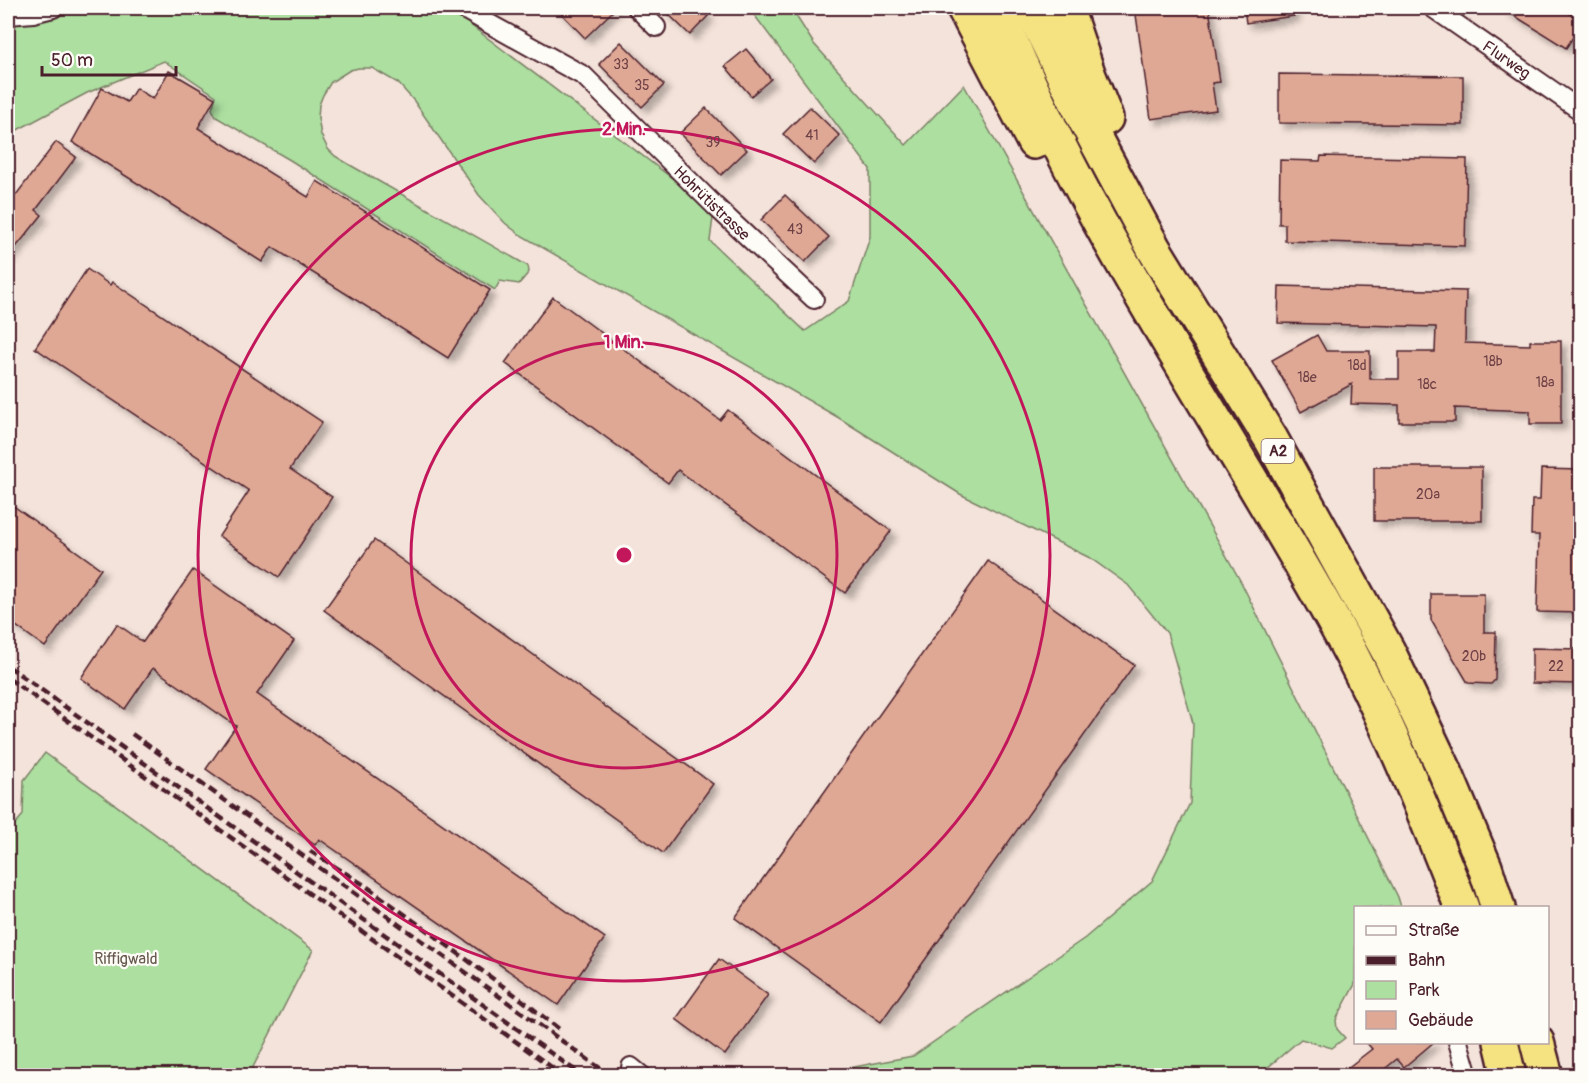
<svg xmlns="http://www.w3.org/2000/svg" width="1588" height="1083" viewBox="0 0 1588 1083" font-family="Pangolin,sans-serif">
<defs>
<filter id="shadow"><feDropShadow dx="5.5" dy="5.5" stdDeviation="3" flood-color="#0004"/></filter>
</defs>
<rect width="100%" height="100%" fill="#f4e3da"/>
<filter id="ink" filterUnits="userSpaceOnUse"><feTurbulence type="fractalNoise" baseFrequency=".0167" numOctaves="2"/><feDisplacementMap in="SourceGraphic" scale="12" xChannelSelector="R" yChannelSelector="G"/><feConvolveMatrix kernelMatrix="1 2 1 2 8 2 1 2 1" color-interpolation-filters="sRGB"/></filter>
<g filter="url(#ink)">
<!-- green -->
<g fill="#acdfa0" stroke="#7b7f66" stroke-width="1.5">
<path d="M73 8H448L714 210 710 241 805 331 849 301 870 237V169L749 8H791L814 44 906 145 964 85 1241 582 1398 897 1401 907 1356 908 1355 984 1336 1020 1337 1029 1345 1038 1332 1048 1301 1039 1259 1075H811L913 1056 1085 938 1152 881 1190 803 1193 723 1167 633 1128 585 1090 558 960 494 839 418 519 234 505 223 479 195 414 101 398 83 372 68H359L350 70 331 82 323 95 319 105 318 118 321 135 328 149 335 156 350 165 528 266 529 272 519 284 500 281 495 290 290 160 216 117 212 109 216 96 164 61 87 93 8 135V22C30 20 52 17 73 8Z"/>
<path d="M45 753 313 950 249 1075H8V832L23 815 24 780Z"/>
</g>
<!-- building -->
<g fill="#dfa895" stroke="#4a1f2b" stroke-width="1.5" filter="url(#shadow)">
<path d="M556 8H616L585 38Z"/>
<path d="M662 8H700L708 16 690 35Z"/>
<path d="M1135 8H1209L1220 82 1212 83 1216 110 1151 119Z"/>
<path d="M1244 8H1294V16L1246 23Z"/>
<path d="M1502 8H1560L1581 20V25L1566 48Z"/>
<path d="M621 42 664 85 642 107 599 64Z"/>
<path d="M746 49 771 79 751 96 725 66Z"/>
<path d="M169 71 215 98 198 128 308 197 317 181 490 290 448 358 272 247 262 262 72 142 102 88 127 102 136 88 153 99Z"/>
<path d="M1279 74 1463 76V125L1279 123Z"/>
<path d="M810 107 840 136 814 164 783 134Z"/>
<path d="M706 108 747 150 721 175 680 133Z"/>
<path d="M56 142 76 157 36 210 42 215 8 257V200L13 193 16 195Z"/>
<path d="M1321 156 1467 159 1465 246 1285 241V224H1279L1280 160 1320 161Z"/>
<path d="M785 195 829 237 805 262 761 220Z"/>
<path d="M87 269 110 285 112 282 322 422 290 469 332 497 279 577 219 536 249 491 35 348Z"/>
<path d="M1279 286 1466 291 1465 343 1530 345V341H1561V424H1530V411L1455 408V422H1399V405L1351 404 1352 384 1301 412 1272 360 1317 335 1326 351H1370V379H1399V352H1435L1436 327 1278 323Z"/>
<path d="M553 297 720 420 728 410 891 531 845 593 678 470 668 483 505 363Z"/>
<rect x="1374" y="467" width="108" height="54"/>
<path d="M1541 469 1581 470V613L1537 612 1539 535H1531L1532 500H1540Z"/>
<path d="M8 502 101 569 45 647 8 620Z"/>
<path d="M374 540 713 784 663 853 324 610Z"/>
<path d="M988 561 1134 665 881 1022 735 918Z"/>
<path d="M193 570 294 641 257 694 605 938 558 1005 319 839 315 845 206 769 236 726 153 668 125 709 81 678 117 624 143 642Z"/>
<path d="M1431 594H1484V632H1496L1495 680 1491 684 1468 683 1431 620Z"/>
<path d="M1532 648 1581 649V684L1532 683Z"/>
<path d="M719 959 768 995 725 1055 676 1019Z"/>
<path d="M1366 1042H1434L1404 1067 1397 1059 1376 1076H1337L1372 1049Z"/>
</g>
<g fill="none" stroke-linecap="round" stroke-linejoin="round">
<defs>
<g id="minor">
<path id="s1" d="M462 8 495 27 584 76 716 207 814 299"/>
<path d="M637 8 656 27"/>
<path id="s2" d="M1433 8 1580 110"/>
<path d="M8 15 33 13 53 8"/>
<path d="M1458 1042 1468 1076"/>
<path d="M631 1067 642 1076"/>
</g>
<g id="motorway">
<path d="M964 8 1034 142"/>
<path d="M997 8C1084 226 1221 419 1335 624 1385 714 1424 811 1462 908"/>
<path d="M1031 8 1085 120 1154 249 1271 439 1388 651 1444 769 1485 867 1498 908"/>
<path d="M1066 8 1089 76 1106 118"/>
<path d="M1501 1042 1509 1076"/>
<path d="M1537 1042 1546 1076"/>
</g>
</defs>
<!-- minor casing -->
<use href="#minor" stroke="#4a1f2b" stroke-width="22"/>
<!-- motorway casing -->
<use href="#motorway" stroke="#4a1f2b" stroke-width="38"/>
<!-- minor -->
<use href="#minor" stroke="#fdfcf7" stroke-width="18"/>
<!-- motorway -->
<use href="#motorway" stroke="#f5e382" stroke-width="33"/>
<!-- rail -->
<g stroke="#4a1f2b" stroke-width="4.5" stroke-dasharray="9 4.5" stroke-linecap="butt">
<path d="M8 666 583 1076"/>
<path d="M8 678 564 1076"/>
<path d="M132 734 611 1076"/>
<path d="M310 851 366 886 522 1000 559 1029"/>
</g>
</g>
</g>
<!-- distance rings -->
<g fill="none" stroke="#c2185b" stroke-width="3">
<circle cx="624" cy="555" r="213"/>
<circle cx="624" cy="555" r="426"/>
</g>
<g text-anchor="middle" stroke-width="4.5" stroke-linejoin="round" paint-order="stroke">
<!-- number labels -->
<g font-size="14" fill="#6f4146">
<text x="621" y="69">33</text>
<text x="642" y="90">35</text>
<text x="812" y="140">41</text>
<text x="713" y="147">39</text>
<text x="795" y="234">43</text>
<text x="1493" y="366">18b</text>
<text x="1357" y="370">18d</text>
<text x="1307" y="382">18e</text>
<text x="1545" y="387">18a</text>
<text x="1427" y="389">18c</text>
<text x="1428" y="499">20a</text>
<text x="1474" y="661">20b</text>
<text x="1556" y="671">22</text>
</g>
<!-- shield labels -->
<rect fill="#fdfcf7" stroke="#806168" stroke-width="1.5" x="1261.5" y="439" width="33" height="24" rx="4.5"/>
<g font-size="15" font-weight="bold" fill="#4a1f2b">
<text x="1278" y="456">A2</text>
</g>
<!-- street labels -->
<g font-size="16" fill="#4a1f2b" stroke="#fdfcf7">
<text dy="6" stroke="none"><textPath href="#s2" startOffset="90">Flurweg</textPath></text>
<text dy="6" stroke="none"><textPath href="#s1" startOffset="320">Hohrütistrasse</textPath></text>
</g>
<!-- park labels -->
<g font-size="16" fill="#67594e" stroke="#fdfcf7">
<text x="126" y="964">Riffigwald</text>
</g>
</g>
<circle cx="624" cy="555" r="9" fill="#c2185b" stroke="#fdfcf7" stroke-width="3"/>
<g font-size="18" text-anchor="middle" font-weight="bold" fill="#c2185b" stroke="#fdfcf7" stroke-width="4.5" stroke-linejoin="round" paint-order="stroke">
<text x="624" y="135">2 Min.</text>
<text x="624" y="348">1 Min.</text>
</g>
<!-- margin -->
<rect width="1588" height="1083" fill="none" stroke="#fdfcf7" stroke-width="30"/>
<rect x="15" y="15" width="1558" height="1053" fill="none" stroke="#4a1f2b" stroke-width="2" filter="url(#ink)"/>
<!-- legend -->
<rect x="1354" y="906" width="195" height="138" fill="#fdfcf7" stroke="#b5a4a5" stroke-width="1.5"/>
<rect x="1366" y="926" width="30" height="9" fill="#fdfcf7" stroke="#b5a4a5" stroke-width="1.5"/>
<text x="1408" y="936" font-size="18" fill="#4a1f2b">Straße</text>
<rect x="1366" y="956" width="30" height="9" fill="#4a1f2b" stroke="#b5a4a5" stroke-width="1.5"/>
<text x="1408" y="966" font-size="18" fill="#4a1f2b">Bahn</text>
<rect x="1366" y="981" width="30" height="18" fill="#acdfa0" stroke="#b5a4a5" stroke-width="1.5"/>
<text x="1408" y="996" font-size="18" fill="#4a1f2b">Park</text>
<rect x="1366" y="1011" width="30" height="18" fill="#dfa895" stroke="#b5a4a5" stroke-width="1.5"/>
<text x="1408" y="1026" font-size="18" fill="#4a1f2b">Gebäude</text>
<!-- scale -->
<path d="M42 66v9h134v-9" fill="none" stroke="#4a1f2b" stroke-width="3"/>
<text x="51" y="66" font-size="18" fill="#4a1f2b" stroke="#fdfcf7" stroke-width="4.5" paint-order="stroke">50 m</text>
</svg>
